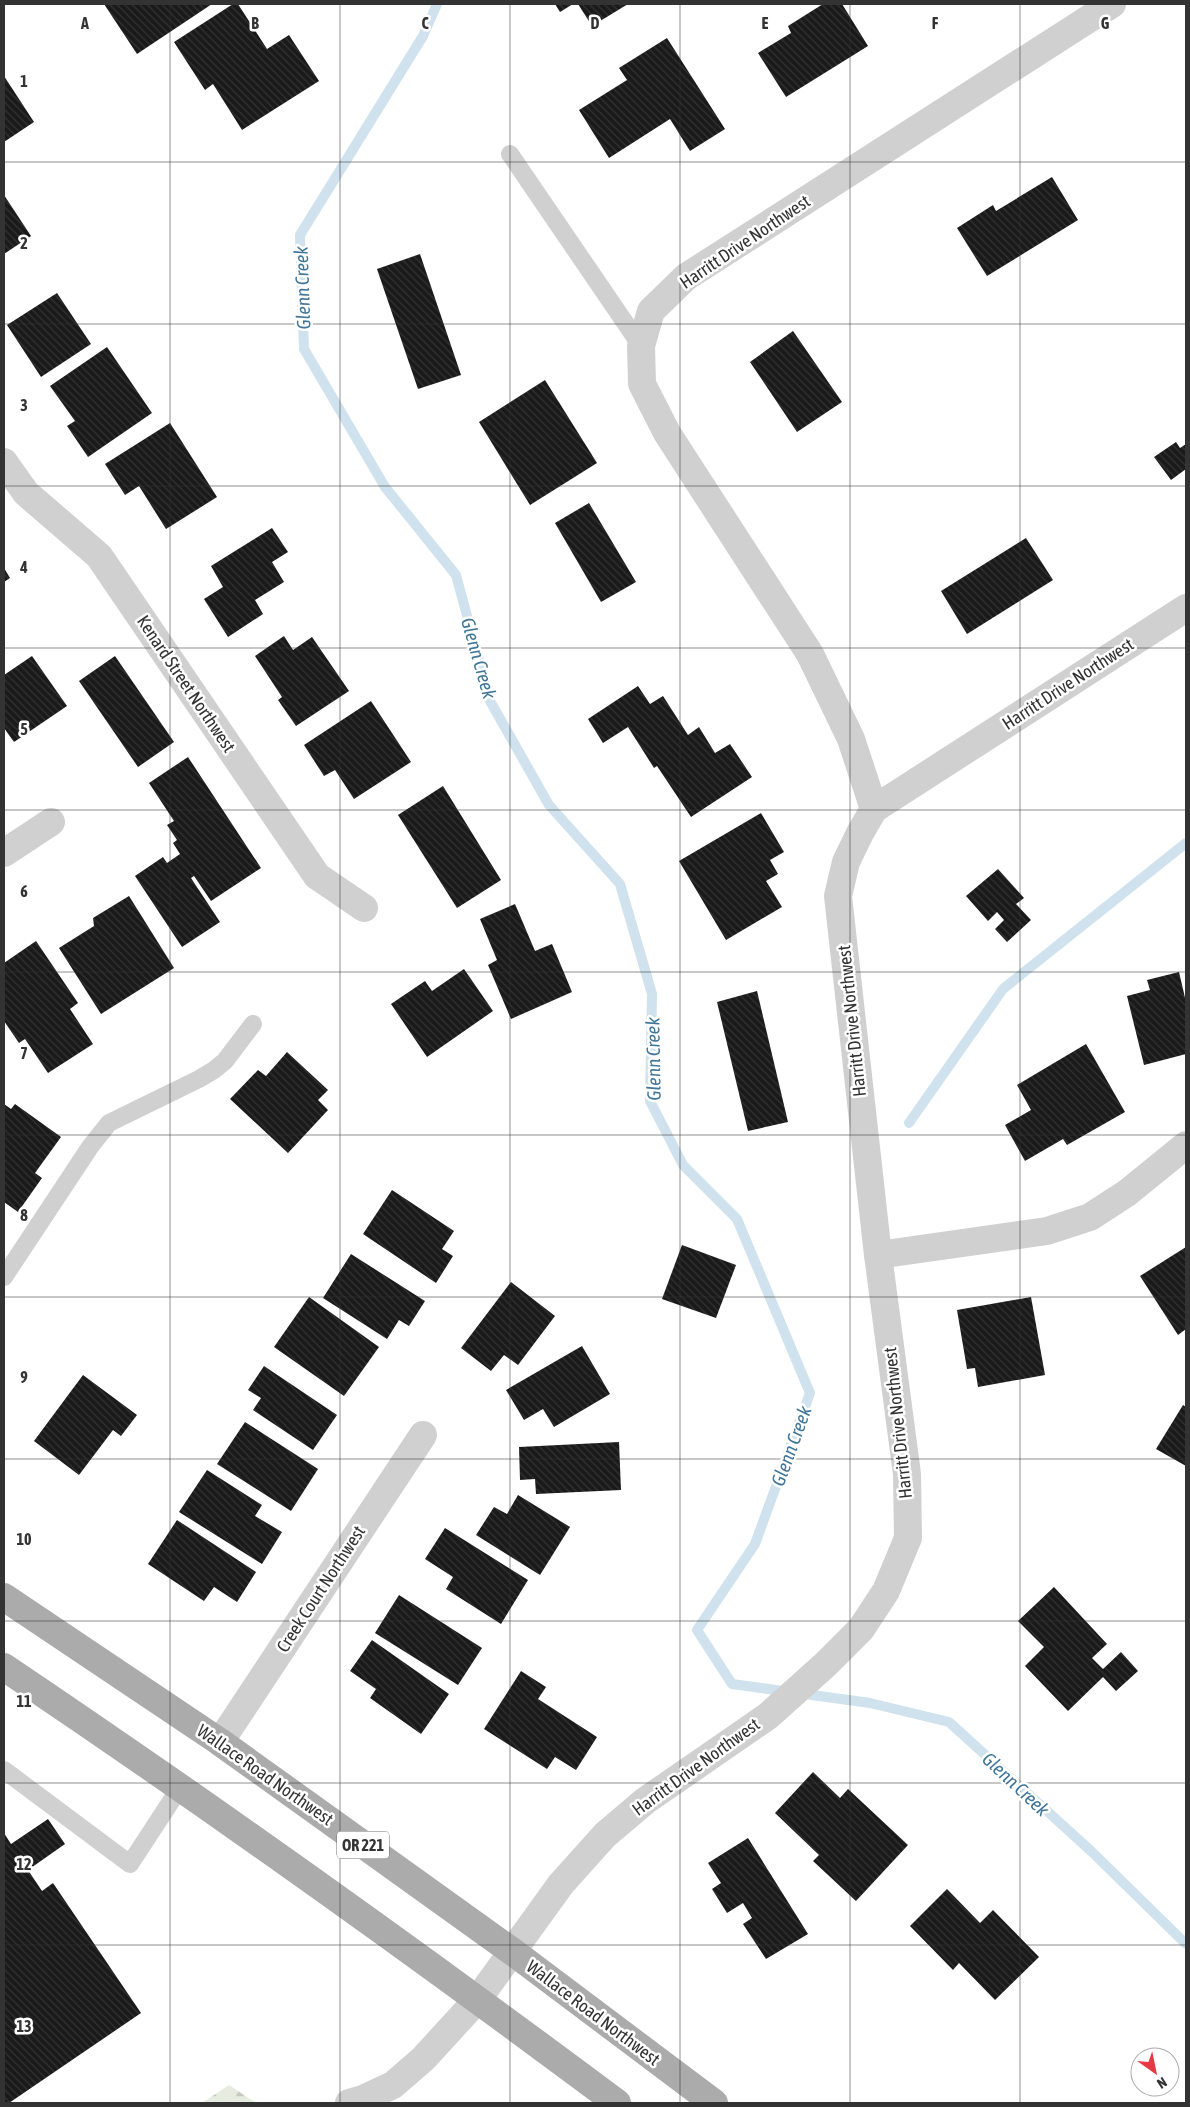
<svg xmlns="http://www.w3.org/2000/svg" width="1190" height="2107" viewBox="0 0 1190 2107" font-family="'Asap Condensed',sans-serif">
<defs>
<pattern id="forest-firs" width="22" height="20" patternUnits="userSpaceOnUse" patternTransform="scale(1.25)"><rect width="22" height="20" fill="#e6ecdf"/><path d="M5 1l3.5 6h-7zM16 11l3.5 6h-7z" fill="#c6cbc0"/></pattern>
<pattern id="building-back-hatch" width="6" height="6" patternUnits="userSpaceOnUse" patternTransform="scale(1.25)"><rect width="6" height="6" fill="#1a1a1a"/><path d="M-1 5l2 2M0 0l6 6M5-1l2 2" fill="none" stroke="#333"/></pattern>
</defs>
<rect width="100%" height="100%" fill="#fff"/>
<!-- forest -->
<path fill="url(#forest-firs)" d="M229 2085 256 2103H202Z"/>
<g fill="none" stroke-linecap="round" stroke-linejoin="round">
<!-- stream -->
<g stroke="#cfe2ee" stroke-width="10">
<path d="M437 4 423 36 300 235 304 349 385 487 456 575 490 701 549 805 620 884 652 994 650 1101 683 1165 737 1219 810 1393 755 1544 697 1630 732 1684 870 1703 949 1722 1091 1851 1186 1944"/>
<path d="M909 1123 1003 989 1186 843"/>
</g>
</g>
<!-- building -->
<g fill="url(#building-back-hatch)">
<path d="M104 4H212L137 54Z"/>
<path d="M233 4H238L267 49 289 35 319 81 242 130 213 84 205 90 174 42Z"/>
<path d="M555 4H573L560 12Z"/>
<path d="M578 4H628L592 26Z"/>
<path d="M823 4H842L868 46 786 97 758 53 791 33 788 26Z"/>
<path d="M667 38 725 129 690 151 670 119 609 158 579 110 627 80 619 68Z"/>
<path d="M4 76 34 122 4 142Z"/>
<path d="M1052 177 1078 220 987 276 957 228 993 205 996 211Z"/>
<path d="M4 195 31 236 4 254Z"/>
<path d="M420 254 461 375 418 389 377 269Z"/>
<path d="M57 293 91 344 41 377 7 325Z"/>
<path d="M793 331 842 402 797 432 750 362Z"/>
<path d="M107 347 152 413 88 457 67 426 75 421 50 386Z"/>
<path d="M545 380 597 463 530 505 479 422Z"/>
<path d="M170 423 217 497 166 529 139 486 125 495 105 464Z"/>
<path d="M1176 442 1180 448 1186 444V469L1171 480 1154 457Z"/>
<path d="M589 503 636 582 601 602 555 523Z"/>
<path d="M272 528 288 552 272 562 284 582 255 600 263 614 228 637 204 599 223 587 211 566Z"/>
<path d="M1026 538 1053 580 967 634 941 591Z"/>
<path d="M4 568 10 578 4 582Z"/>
<path d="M284 636 293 650 312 637 349 691 296 726 278 700 282 697 255 656Z"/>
<path d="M32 656 67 706 14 742 4 728V675Z"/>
<path d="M115 656 174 742 138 767 79 681Z"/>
<path d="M638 686 650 704 663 696 688 735 699 727 715 753 730 744 752 777 691 817 657 766 654 768 628 727 603 743 588 719Z"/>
<path d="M371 701 411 762 354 799 335 770 324 776 304 745Z"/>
<path d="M188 757 261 868 211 901 194 876 191 878 220 922 182 947 135 876 163 857 167 863 180 854 173 843 177 840 167 825 174 821 149 783Z"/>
<path d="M443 786 501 880 457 908 398 815Z"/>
<path d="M761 813 784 852 770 860 778 874 766 881 782 907 726 940 679 861Z"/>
<path d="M998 869 1024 898 1016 904 1031 920 1007 942 995 929 1004 920 997 912 988 921 966 896Z"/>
<path d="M129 896 174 968 101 1014 59 948 94 926 93 918Z"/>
<path d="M515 904 535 951 552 944 572 992 511 1019 488 965 497 960 480 919Z"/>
<path d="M36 941 78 1003 70 1009 93 1044 48 1073 25 1039 19 1043 4 1021V963Z"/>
<path d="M464 969 493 1011 427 1057 391 1004 425 981 432 991Z"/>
<path d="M1179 972 1186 1002V1054L1144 1065 1127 996 1150 990 1147 980Z"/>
<path d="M757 991 788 1122 748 1131 717 1002Z"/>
<path d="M1086 1044 1125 1112 1067 1145 1063 1139 1025 1161 1005 1125 1031 1110 1017 1085Z"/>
<path d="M287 1052 328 1090 318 1100 328 1110 288 1153 230 1099 258 1070 266 1076Z"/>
<path d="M4 1104 11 1109 15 1104 61 1137 35 1173 42 1178 18 1212 4 1202Z"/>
<path d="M392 1190 454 1231 442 1249 453 1256 436 1283 363 1234Z"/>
<path d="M682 1245 736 1265 716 1318 662 1299Z"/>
<path d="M1186 1247V1329L1178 1335 1140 1276Z"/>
<path d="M351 1254 425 1301 409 1326 399 1320 387 1339 323 1298Z"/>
<path d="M511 1282 555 1316 518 1365 504 1355 491 1371 461 1348Z"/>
<path d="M309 1297 379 1347 344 1396 274 1347Z"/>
<path d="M1031 1297 1045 1375 978 1387 975 1368 967 1369 957 1310Z"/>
<path d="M582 1346 610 1394 554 1427 543 1409 524 1420 506 1390Z"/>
<path d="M264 1366 337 1415 313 1450 253 1410 261 1398 248 1390Z"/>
<path d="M83 1375 137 1415 121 1436 113 1430 79 1475 34 1441Z"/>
<path d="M1183 1405 1186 1407V1466L1156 1449Z"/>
<path d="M245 1422 318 1469 291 1511 217 1464Z"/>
<path d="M619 1442 621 1490 536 1494 535 1479 520 1480 519 1447Z"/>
<path d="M207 1470 262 1505 255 1516 282 1532 262 1564 179 1512Z"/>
<path d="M518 1495 570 1527 540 1575 476 1535 494 1507 507 1514Z"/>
<path d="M177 1520 256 1572 237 1602 214 1587 204 1601 148 1564Z"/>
<path d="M445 1528 528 1580 501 1624 446 1589 453 1577 425 1559Z"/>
<path d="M1054 1587 1107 1644 1092 1658 1103 1669 1121 1652 1138 1671 1116 1691 1103 1677 1068 1711 1025 1666 1044 1647 1018 1621Z"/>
<path d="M399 1595 482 1648 458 1685 375 1633Z"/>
<path d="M372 1640 449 1694 421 1734 370 1698 376 1689 350 1671Z"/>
<path d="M521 1671 546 1687 538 1699 597 1737 576 1770 555 1757 547 1769 484 1729Z"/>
<path d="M813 1772 840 1798 848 1789 908 1845 856 1901 813 1861 819 1855 775 1813Z"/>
<path d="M48 1819 65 1844 28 1870 42 1891 53 1883 141 2013 9 2103H4V1833L11 1844Z"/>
<path d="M748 1838 808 1934 766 1959 743 1924 752 1918 743 1903 727 1913 712 1889 721 1883 708 1863Z"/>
<path d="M947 1889 980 1923 993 1910 1039 1957 995 2000 959 1963 953 1970 910 1926Z"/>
</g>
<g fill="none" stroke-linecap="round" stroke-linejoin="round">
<!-- service -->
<g stroke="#d0d0d0" stroke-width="18">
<path d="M510 154 641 346"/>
<path d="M4 1277 90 1147 109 1123 199 1079 214 1070 225 1061 253 1024"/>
<path d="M4 1770 130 1864 181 1786"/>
</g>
<!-- minor -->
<g stroke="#d0d0d0" stroke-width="28">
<path d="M1112 4 686 277 651 311 641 346 642 384 667 433 810 654 851 739 874 809 1186 608"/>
<path d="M4 462 26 493 99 556 317 876 364 908"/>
<path d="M4 853 51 822"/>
<path d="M878 1255 1047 1231 1090 1217 1127 1193 1186 1145"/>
<path d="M220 1742 423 1435"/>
<path d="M349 2103 363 2099 393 2085 423 2059 478 1999 561 1884 605 1835 645 1801 768 1716 826 1664 861 1629 886 1591 908 1538 907 1474 878 1255 838 896 846 862 860 833 874 809"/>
</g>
<!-- primary -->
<g stroke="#ababab" stroke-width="28">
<path d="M4 1597 220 1742 513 1952 714 2103"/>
<path d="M4 1667C212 1807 416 1953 617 2103"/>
</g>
</g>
<!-- grid -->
<path fill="none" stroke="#333" stroke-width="1" stroke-opacity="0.55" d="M170 4V2103M340 4V2103M510 4V2103M680 4V2103M850 4V2103M1020 4V2103M4 162H1186M4 324H1186M4 486H1186M4 648H1186M4 810H1186M4 972H1186M4 1135H1186M4 1297H1186M4 1459H1186M4 1621H1186M4 1783H1186M4 1945H1186"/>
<g text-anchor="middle" stroke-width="5" stroke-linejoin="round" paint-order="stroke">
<!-- shield labels -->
<rect fill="#fff" stroke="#707070" stroke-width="1" x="337" y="1831.5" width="52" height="27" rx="4"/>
<g font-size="16" font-weight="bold" fill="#333">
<text x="363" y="1851">OR 221</text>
</g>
<!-- street labels -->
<g font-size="18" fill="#333" stroke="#fff">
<text transform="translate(745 242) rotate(-34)" y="6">Harritt Drive Northwest</text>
<text transform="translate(186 684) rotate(56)" y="6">Kenard Street Northwest</text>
<text transform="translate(1068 684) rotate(-33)" y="6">Harritt Drive Northwest</text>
<text transform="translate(852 1021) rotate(-96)" y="6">Harritt Drive Northwest</text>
<text transform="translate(898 1423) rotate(-96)" y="6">Harritt Drive Northwest</text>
<text transform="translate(321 1589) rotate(-57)" y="6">Creek Court Northwest</text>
<text transform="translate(696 1767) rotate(-36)" y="6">Harritt Drive Northwest</text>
<text transform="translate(265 1775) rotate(35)" y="6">Wallace Road Northwest</text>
<text transform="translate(593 2013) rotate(37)" y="6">Wallace Road Northwest</text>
</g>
<!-- water labels -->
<g font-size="19" font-style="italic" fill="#3f7597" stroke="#fff">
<text transform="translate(302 288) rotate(-92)" y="7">Glenn Creek</text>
<text transform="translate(479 658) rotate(74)" y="7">Glenn Creek</text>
<text transform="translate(653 1059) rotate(-91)" y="7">Glenn Creek</text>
<text transform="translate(791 1446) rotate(-70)" y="7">Glenn Creek</text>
<text transform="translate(1016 1784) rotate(43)" y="7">Glenn Creek</text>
</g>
</g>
<g font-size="16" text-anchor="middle" font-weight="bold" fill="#333" stroke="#fff" stroke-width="5" stroke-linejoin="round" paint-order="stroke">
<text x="85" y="29">A</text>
<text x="255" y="29">B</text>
<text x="425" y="29">C</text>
<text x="595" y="29">D</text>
<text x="765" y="29">E</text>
<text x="935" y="29">F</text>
<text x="1105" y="29">G</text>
<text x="24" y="87">1</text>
<text x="24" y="249">2</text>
<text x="24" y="411">3</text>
<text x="24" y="573">4</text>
<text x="24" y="735">5</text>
<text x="24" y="897">6</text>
<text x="24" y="1059">7</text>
<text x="24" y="1221">8</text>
<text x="24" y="1383">9</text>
<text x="24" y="1545">10</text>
<text x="24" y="1707">11</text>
<text x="24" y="1870">12</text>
<text x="24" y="2032">13</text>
</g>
<!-- border -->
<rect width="1190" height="2107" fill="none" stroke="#333333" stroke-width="10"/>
<!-- north arrow -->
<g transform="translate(1155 2072) rotate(147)"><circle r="24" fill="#ffffff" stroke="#adadad"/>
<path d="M0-4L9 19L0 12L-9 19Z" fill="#e63946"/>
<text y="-8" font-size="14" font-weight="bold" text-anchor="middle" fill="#333333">N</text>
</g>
</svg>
